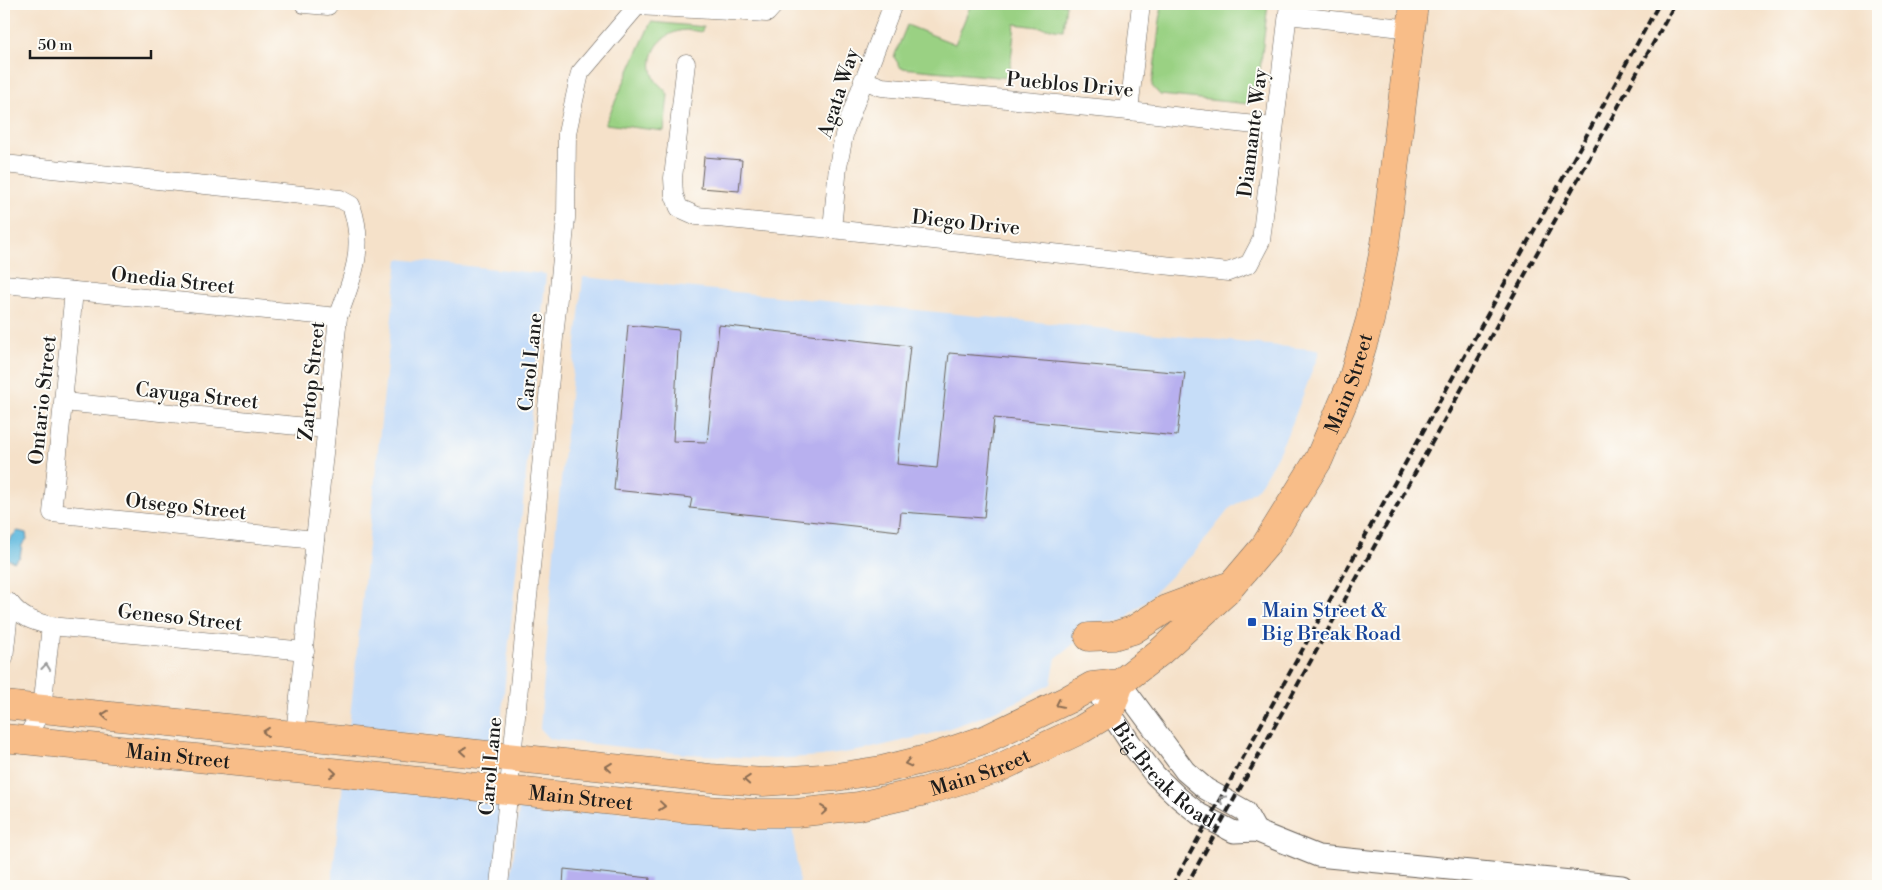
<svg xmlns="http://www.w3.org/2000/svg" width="1882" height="890" viewBox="0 0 1882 890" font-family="'Libre Bodoni',serif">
<rect width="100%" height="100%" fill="#fdfcf7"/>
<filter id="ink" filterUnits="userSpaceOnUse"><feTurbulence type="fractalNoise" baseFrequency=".02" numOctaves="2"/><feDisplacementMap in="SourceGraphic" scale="10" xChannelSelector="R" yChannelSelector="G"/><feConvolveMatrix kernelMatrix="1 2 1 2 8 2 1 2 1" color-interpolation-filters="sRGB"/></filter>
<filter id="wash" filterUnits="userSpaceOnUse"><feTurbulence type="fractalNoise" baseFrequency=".0096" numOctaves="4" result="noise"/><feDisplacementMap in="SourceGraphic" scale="20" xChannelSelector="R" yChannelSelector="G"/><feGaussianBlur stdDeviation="1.12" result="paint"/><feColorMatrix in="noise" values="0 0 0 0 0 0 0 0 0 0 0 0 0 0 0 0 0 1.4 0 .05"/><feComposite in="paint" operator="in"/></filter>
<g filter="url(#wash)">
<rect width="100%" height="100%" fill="#f5e1c9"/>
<!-- built -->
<g fill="#c6ddf8">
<path d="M398 259 546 274 499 742 349 727Z"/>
<path d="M583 277 1320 350 1292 424 1277 456 1262 482 1256 490 1230 508 1195 552 1149 598 1122 621 1100 623 1056 658 1051 684 1019 701 976 719 935 733 864 750 822 756 773 759 687 754 556 740 548 738 540 729 556 526Z"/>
<path d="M343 784 504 797 493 886H331Z"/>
<path d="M520 800 717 823 792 827 800 886H510Z"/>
</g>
<!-- green -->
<g fill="#9ad183" stroke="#5b7650">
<path d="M971 4H1066L1063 30 1015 24 1009 78 901 68 894 57 907 25 955 44Z"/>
<path d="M1162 4H1268L1257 95 1249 104 1160 95 1152 86Z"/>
<path d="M651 22 704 27 701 32C696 31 691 30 686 30 662 31 645 54 654 77 657 85 665 88 668 95L664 131 605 124Z"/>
</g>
<!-- water -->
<path fill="#61b9de" stroke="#3e6a7d" d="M18 531 26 533 27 539 22 545 20 557 14 562 6 558C4 548 9 537 18 531Z"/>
<g id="blocks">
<!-- building -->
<g fill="#b8b0ef">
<path d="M704 157 742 160 739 191 701 188Z"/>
<path d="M628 325 679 330 673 441 707 442 719 325 910 346 897 464 937 468 949 353 1185 373 1177 436 994 418 984 518 901 512 899 531 690 508 692 498 614 490Z"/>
<path d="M564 869 650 878 649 886H563Z"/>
</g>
</g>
</g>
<g filter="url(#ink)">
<use href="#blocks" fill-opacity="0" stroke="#686159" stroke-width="1"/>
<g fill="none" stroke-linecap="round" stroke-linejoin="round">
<defs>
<g id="minor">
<path d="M304 4 328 6"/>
<path d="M1288 15 1411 29"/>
<path d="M686 63 673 178 674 195 679 208 697 216 832 229 1228 272 1249 264 1261 241 1289 4"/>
<path d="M863 80 882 87 1129 111 1273 127"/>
<path d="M1129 111 1141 4"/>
<path d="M4 164 340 199 351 205C366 247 353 278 338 317L295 735"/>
<path d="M832 229 838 166 845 130 893 4"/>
<path d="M4 284 338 317"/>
<path d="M74 291 52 513 315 540"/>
<path d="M64 402 326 429"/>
<path d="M10 603C22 618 32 621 51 626L305 651"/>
<path d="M4 658 10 603"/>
<path d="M26 739 42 709 51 626"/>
<path d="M499 886 566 218 567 133 580 73 637 6 767 13 775 4"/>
</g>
<g id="tertiary">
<path d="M1120 683 1185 771 1206 789 1245 811 1256 831"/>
<path id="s1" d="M1102 700 1131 744 1155 775 1179 798 1199 814 1234 832 1256 831 1318 856 1622 886"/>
</g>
<g id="primary">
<path d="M1089 637 1113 636 1133 630 1166 609 1225 587"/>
<path id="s2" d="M4 705 710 778 763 782 836 777 881 770 930 758 986 739 1067 700 1092 686 1120 683 1160 652 1226 592 1265 546 1319 459 1351 384 1370 320 1385 244 1414 4"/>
<path id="s3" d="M4 738 690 809 755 813H796L859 806 925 791 997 769 1082 729 1110 712 1120 683"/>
</g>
</defs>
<!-- minor casing -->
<use href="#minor" stroke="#686159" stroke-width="19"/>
<!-- tertiary casing -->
<use href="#tertiary" stroke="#686159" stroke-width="23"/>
<!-- primary casing -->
<use href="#primary" stroke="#686159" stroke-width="29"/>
<!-- minor -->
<use href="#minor" stroke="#fff" stroke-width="18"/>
<!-- tertiary -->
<use href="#tertiary" stroke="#fff" stroke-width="21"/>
<!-- primary -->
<use href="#primary" stroke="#f8bd88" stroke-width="28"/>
<!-- rail -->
<g stroke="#1c1c1c" stroke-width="4" stroke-dasharray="8 4" stroke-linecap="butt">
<path d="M1172 886 1659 4"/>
<path d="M1186 886 1675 4"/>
</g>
</g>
<!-- one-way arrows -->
<defs><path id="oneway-chevron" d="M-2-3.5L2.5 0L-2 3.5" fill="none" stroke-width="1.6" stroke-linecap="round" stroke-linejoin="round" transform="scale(1.25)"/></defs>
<g stroke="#999">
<use href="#oneway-chevron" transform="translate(46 667) rotate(-84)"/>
<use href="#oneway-chevron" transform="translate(1222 799) rotate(-149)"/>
</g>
<g stroke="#8a6c52">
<use href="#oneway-chevron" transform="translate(1059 704) rotate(154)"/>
<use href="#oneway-chevron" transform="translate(105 715) rotate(-174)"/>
<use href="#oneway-chevron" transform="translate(266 732) rotate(-174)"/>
<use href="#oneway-chevron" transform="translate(463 751) rotate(-175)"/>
<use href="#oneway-chevron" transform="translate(908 763) rotate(167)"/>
<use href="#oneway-chevron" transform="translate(609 767) rotate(-174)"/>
<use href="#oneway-chevron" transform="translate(333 773) rotate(6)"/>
<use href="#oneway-chevron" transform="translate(747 780) rotate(-176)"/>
<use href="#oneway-chevron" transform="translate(662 806) rotate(6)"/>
<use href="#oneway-chevron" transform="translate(824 810) rotate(-6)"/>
</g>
</g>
<!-- markers -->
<rect fill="#1a4fb4" stroke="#fdfcf7" stroke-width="2" x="1247" y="617" width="10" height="10" rx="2.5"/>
<g text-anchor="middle" stroke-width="4" stroke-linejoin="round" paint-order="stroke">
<!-- street labels -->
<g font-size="20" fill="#1c1c1c" stroke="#fdfcf7">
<text transform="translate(1070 84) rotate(5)" y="7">Pueblos Drive</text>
<text transform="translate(838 93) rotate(-72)" y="7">Agata Way</text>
<text transform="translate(1252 133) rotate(-83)" y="7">Diamante Way</text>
<text transform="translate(966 222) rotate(6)" y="7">Diego Drive</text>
<text transform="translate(173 280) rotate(6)" y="7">Onedia Street</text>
<text transform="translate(530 362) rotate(-84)" y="7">Carol Lane</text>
<text transform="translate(311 381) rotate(-84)" y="7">Zartop Street</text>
<text dy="7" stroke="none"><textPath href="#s2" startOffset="1522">Main Street</textPath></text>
<text transform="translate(197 395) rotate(6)" y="7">Cayuga Street</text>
<text transform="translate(42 400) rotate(-84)" y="7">Ontario Street</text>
<text transform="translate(186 506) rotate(6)" y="7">Otsego Street</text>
<text transform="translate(180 617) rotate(6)" y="7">Geneso Street</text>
<text dy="7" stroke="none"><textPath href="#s3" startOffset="175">Main Street</textPath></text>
<text transform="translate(490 766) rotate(-85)" y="7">Carol Lane</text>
<text dy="7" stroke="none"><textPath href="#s1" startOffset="98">Big Break Road</textPath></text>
<text dy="7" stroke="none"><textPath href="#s3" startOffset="985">Main Street</textPath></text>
<text dy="7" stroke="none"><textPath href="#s3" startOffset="580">Main Street</textPath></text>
</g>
<!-- transit labels -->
<g font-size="20" fill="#164399" stroke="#fdfcf7" text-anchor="start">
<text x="1262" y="617">Main Street &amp;<tspan x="1262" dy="23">Big Break Road</tspan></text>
</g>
</g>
<!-- margin -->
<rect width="1882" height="890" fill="none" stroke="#fdfcf7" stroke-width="20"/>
<!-- scale -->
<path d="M30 50v8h121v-8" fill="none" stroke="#1c1c1c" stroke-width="2.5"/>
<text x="38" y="50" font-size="15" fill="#1c1c1c" stroke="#fdfcf7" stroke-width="4" paint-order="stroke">50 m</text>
</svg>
